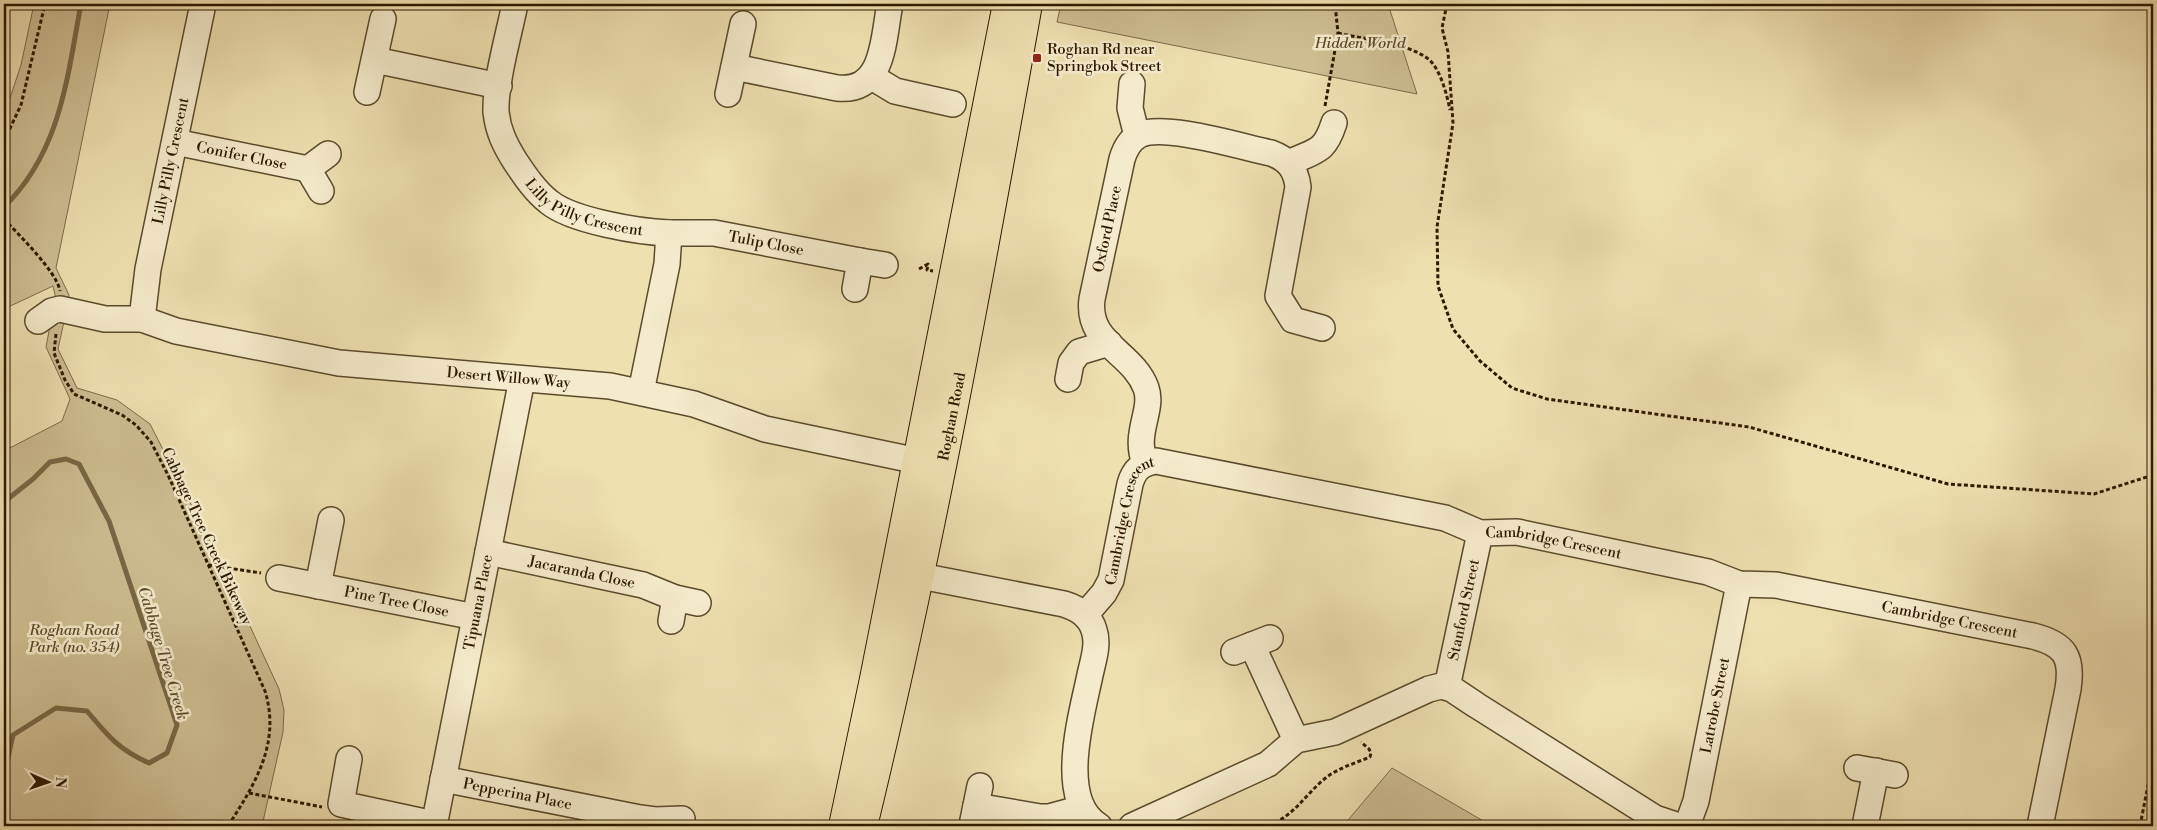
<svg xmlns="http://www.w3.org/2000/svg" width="2157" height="830" viewBox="0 0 2157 830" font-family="'Libre Bodoni',serif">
<rect width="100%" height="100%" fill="#efe0b0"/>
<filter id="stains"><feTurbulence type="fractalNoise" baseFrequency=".004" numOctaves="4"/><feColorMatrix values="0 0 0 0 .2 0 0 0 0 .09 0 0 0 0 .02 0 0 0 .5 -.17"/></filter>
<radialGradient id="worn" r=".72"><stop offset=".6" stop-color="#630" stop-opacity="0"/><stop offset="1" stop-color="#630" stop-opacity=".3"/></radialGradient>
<!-- green -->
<g fill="#cebe92" stroke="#7d6b49">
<path d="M34 4H110L56 268 69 295 68 302 56 299 53 286 4 309V116L21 65Z"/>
<path d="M1061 4H1388L1417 94 1057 22Z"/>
<path d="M52 315 65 317 58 349 77 388 117 400 150 424 219 559 279 689 284 710 283 732 262 826H4V451L62 421 70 399 46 347Z"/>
<path d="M1392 768 1492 826H1343Z"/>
</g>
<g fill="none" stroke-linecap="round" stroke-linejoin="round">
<!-- stream -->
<g stroke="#796746" stroke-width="5">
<path d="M4 207C61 151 67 78 81 4"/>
<path d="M4 502 33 479 50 462 66 459 79 464 109 521 177 725 167 753 149 763C119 750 108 736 87 711L56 708 13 735 4 776"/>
</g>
<defs>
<g id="minor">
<path id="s1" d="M515 4C509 34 495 82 496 112 498 131 505 145 515 161 525 176 535 191 549 202 572 221 640 232 669 233L667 264 641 392"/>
<path d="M375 60 499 86"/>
<path d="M734 67 837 88C885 93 883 38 890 4"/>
<path d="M872 77 895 91 953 104"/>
<path d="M1132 84 1130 108 1137 136"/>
<path d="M367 92 383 19"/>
<path d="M728 94 743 24"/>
<path id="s2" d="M175 142 308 169"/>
<path d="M1289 163C1315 150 1324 154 1334 123"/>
<path d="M321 191 308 169 328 154"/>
<path id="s3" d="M669 233H714L860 261"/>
<path d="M855 289 860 261 885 265"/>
<path id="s4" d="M142 319 148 269 203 4"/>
<path id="s5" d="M38 321 52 311 60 309 105 319H142L176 331 339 363 610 386 694 404 765 429 937 465"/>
<path d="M1068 379 1071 363 1079 352 1109 343"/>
<path id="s6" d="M1145 463C1133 433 1154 410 1146 388 1133 352 1086 344 1092 299L1122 159C1125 149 1130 140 1139 135 1164 123 1242 147 1271 153 1288 159 1296 169 1298 187L1278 296 1293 320 1322 328"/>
<path id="s7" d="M488 552 643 585 675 598"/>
<path d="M900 572 1064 604C1077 608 1090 616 1094 630 1099 644 1093 661 1090 675 1082 714 1056 801 1099 826"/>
<path id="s8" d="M279 578 475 617"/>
<path d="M318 586 331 520"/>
<path id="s9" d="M1085 615 1104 593 1111 580 1130 484C1134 470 1141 463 1156 461L1445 518 1480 533 1517 532 1708 572 1739 584 1776 585 2033 636C2065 644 2073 657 2068 689L2040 826"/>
<path d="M671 621 675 598 698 603"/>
<path d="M1252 645 1296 740"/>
<path d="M1234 652 1270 638"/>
<path id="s10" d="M1447 687 1480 533"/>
<path d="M349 759 341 804 434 824"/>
<path d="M1857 768 1895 775"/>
<path id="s11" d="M443 779 640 818 655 820 682 819"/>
<path d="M976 806 1040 817H1049L1082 808"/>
<path d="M972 825 980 786"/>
<path id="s12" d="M434 826 522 379"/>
<path d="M1132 826 1268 764 1296 740 1335 732 1429 689 1441 686 1452 689 1476 705 1655 818 1679 826"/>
<path id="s13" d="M1687 826 1696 801 1739 584"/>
<path d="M1865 826 1876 771"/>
</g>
<g id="major">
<path d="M843 826 874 679 1007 4"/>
<path id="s14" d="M863 826C929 554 979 279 1028 4"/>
</g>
</defs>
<!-- minor casing -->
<use href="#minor" stroke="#5d4a2c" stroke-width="28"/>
<!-- major casing -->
<use href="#major" stroke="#2c1800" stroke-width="30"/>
<!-- path -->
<g stroke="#2c1800" stroke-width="3" stroke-dasharray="4 2.5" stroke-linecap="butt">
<path d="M1447 4 1442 28 1448 52 1453 123 1437 227 1438 286 1453 329 1480 361 1512 388 1547 399 1749 427 1948 484 2094 494 2153 475"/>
<path d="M1338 33C1366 40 1402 41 1427 58 1440 67 1447 95 1450 110"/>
<path d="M1325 106 1338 33 1335 4"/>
<path d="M4 141 21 105 45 4"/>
<path d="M4 219C18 234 57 272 60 291"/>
<path d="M919 269 928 264 927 270 933 271"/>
<path d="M56 334 54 353 65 380 74 394 122 415 136 425 151 442 168 475 265 691C281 743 255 784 228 826"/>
<path d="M208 565 261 573"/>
<path d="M249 793 322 807"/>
<path d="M1269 826C1295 814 1302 799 1322 781 1335 769 1353 764 1370 757L1371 753 1369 749 1361 742"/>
<path d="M2140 826 2153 760"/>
</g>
<!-- minor -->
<use href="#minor" stroke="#f5ebcc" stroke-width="25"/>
<!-- major -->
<use href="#major" stroke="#efe0b0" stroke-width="28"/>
</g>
<!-- markers -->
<rect fill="#8f2418" stroke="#f5ebcc" stroke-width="2" x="1032" y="53" width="10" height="10" rx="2.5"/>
<g text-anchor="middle" stroke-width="5" stroke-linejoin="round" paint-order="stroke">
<!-- park labels -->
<g font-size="15" font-style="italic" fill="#5d4a2c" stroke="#f5ebcc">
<text x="1360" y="48">Hidden World</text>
<text x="74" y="635">Roghan Road<tspan x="74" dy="17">Park (no. 354)</tspan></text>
</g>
<!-- poi labels -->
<g font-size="15" fill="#2c1800" stroke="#f5ebcc" text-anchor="start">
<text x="1047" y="54">Roghan Rd near<tspan x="1047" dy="17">Springbok Street</tspan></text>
</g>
<!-- street labels -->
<g font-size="15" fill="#2c1800" stroke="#f5ebcc">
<text dy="5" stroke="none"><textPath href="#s2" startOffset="68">Conifer Close</textPath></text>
<text dy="5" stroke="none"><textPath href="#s4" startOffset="161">Lilly Pilly Crescent</textPath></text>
<text dy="5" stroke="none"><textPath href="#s1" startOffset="251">Lilly Pilly Crescent</textPath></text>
<text dy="5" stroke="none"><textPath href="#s6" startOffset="256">Oxford Place</textPath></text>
<text dy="5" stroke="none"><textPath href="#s3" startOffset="98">Tulip Close</textPath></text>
<text dy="5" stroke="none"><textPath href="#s5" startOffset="481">Desert Willow Way</textPath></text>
<text dy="5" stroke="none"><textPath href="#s14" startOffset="419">Roghan Road</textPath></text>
<text dy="5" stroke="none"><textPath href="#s9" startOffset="108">Cambridge Crescent</textPath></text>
<text transform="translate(207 536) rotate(65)" y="5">Cabbage Tree Creek Bikeway</text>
<text dy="5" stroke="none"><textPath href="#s9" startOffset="586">Cambridge Crescent</textPath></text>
<text dy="5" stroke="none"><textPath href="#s7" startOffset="96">Jacaranda Close</textPath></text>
<text dy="5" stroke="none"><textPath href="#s8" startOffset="120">Pine Tree Close</textPath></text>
<text dy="5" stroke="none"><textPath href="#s12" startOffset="228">Tipuana Place</textPath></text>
<text dy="5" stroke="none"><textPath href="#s10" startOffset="79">Stanford Street</textPath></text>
<text dy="5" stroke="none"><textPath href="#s9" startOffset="991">Cambridge Crescent</textPath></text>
<text dy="5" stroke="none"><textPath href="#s13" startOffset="124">Latrobe Street</textPath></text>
<text dy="5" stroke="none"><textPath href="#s11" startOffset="76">Pepperina Place</textPath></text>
</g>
<!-- water labels -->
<g font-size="16" font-style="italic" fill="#604d2e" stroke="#f5ebcc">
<text transform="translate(164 653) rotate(73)" y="6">Cabbage Tree Creek</text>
</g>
</g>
<!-- margin -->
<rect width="2157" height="830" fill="none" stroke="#efe0b0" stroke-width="20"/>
<rect x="5" y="5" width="2147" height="820" fill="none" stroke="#2c1800" stroke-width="2.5"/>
<rect x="10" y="10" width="2137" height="810" fill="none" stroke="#2c1800"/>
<!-- north arrow -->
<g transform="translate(48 782) rotate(92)" stroke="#f5ebcc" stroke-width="4" paint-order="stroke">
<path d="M0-4L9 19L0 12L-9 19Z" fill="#2c1800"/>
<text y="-8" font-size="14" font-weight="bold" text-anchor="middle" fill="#2c1800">N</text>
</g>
<rect width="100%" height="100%" filter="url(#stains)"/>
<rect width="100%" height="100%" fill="url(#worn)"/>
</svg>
